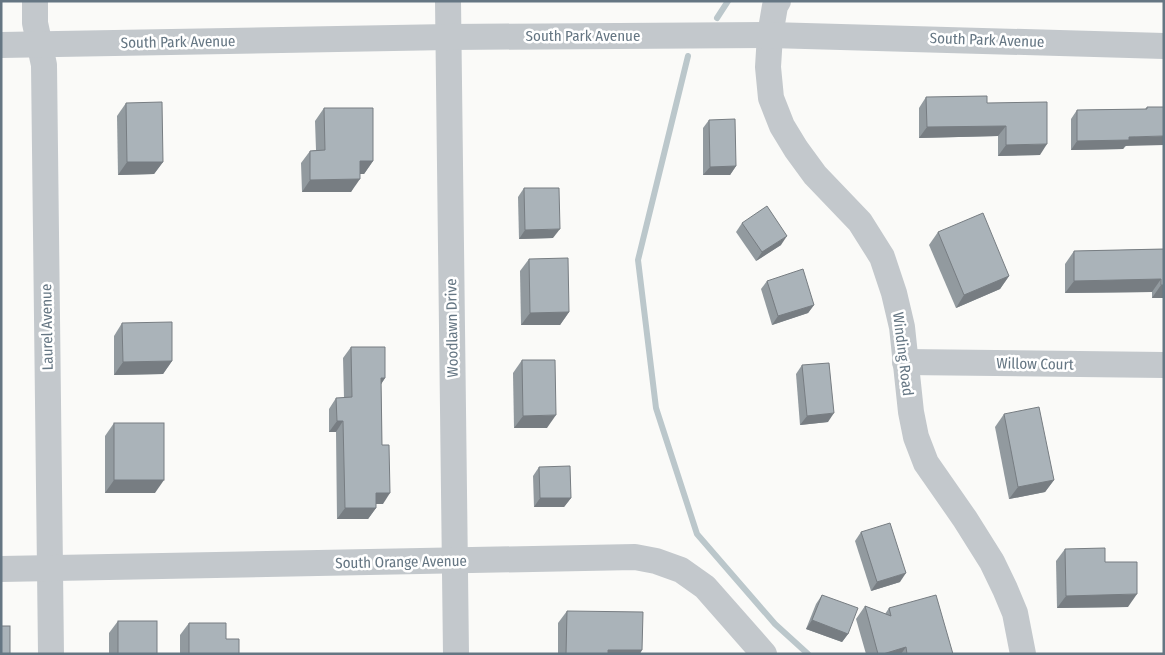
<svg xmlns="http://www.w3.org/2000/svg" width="1165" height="655" viewBox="0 0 1165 655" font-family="'Fira Sans Condensed',sans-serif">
<rect width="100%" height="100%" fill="#fafaf8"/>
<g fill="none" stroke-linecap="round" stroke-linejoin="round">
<!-- stream -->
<g stroke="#bbc7cb" stroke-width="6">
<path d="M717 18 728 1"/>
<path d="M688 56 638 260 656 408 697 534 775 624 808 654"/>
</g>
<!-- minor -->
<g stroke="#c3c8cc" stroke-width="26">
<path d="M35 1V23L44 65 51 654"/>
<path d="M448 1 456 654"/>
<path d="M778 1 775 6 770 35 768 67 771 98 782 126 796 149 815 175 860 222 882 257 894 293 902 327 911 412 916 437 926 463 965 519 992 562 1005 589 1015 613 1023 654"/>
<path d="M1 45 449 37 770 35 1164 46"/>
<path d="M905 362 1164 365"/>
<path d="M1 569 635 557 656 561 681 570 705 587 764 654"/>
</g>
</g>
<!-- wall -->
<g fill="#929a9f">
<path d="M926 97 987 103 1040 155 998 156V136L919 138V108Z"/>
<path d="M126 103 163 162 154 174 118 175 117 116Z"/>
<path d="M1147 107H1164L1123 149 1071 150V119L1077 110 1145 109Z"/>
<path d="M324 108 373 161 364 174H360L351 192H302L301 163 310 151 316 150 315 121Z"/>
<path d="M709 120 736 166 730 175H703V128Z"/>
<path d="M524 188 553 238 519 239 518 197Z"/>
<path d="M742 223 781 245 756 261 736 232Z"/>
<path d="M938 232 1009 276 1000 289 956 308 929 245Z"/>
<path d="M1164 249V298H1152V292L1065 293V264L1074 251Z"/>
<path d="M529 259 569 312 560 325H521L520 271Z"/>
<path d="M767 281 814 305 808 313 772 325 761 289Z"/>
<path d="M122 323 172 361 163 374 114 375V336Z"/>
<path d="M351 347 385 378 381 384 383 504H376V508L368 519H337L336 432H329V409L336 398H344L343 358Z"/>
<path d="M522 360 547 428H514L513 373Z"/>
<path d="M802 365 828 422 800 425 796 374Z"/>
<path d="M1004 414 1054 480 1045 492 1009 499 995 427Z"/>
<path d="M114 423 155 493H105V436Z"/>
<path d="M539 467 571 498 564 507H534L533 476Z"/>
<path d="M861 532 900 582 871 591 855 541Z"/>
<path d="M1065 549 1105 562 1128 607 1057 608 1056 561Z"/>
<path d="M822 595 848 634 842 642 806 629 816 604Z"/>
<path d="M865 606 885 614 889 608 953 654H866L856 619Z"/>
<path d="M567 611 640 654H558V623Z"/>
<path d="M118 621 157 654H109V633Z"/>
<path d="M189 623 226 639 239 654H180V635Z"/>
</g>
<!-- shaded-wall -->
<g fill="#777d82">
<path d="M1006 126 998 136 919 138 927 127Z"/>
<path d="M1164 136V145L1125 146 1123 149 1071 150 1077 141 1129 137Z"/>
<path d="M1047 144 1040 155 998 156 1006 145Z"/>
<path d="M360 161H373L364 174H351Z"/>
<path d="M127 162H163L154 174 118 175Z"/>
<path d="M736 166 730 175H703L710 167Z"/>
<path d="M360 179 351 192H302L310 180Z"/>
<path d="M560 229 553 238 519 239 525 230Z"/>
<path d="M787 236 781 245 756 261 762 252Z"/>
<path d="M1009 276 1000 289 956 308 964 295Z"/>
<path d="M1161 279 1152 292 1065 293 1074 281Z"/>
<path d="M1161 285H1164V298H1152Z"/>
<path d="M814 305 808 313 772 325 778 316Z"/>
<path d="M569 312 560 325H521L530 313Z"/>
<path d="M172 361 163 374 114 375 123 362Z"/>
<path d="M381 378H385L378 389Z"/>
<path d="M834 413 828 422 800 425 807 416Z"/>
<path d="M556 415 547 428H514L523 416Z"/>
<path d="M337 421H343L336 432H329Z"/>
<path d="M114 480H164L155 493H105Z"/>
<path d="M1054 480 1045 492 1009 499 1018 487Z"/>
<path d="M376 493H390L383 504H368Z"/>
<path d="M540 498H571L564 507H534Z"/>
<path d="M345 508H376L368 519H337Z"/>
<path d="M906 573 900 582 871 591 877 582Z"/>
<path d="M1137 594 1128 607 1057 608 1066 596Z"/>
<path d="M812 620 848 634 842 642 806 629Z"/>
<path d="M906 647 901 654H883Z"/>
<path d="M608 650H642L640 654H605Z"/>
</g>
<!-- building -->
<g fill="#aab3b9" stroke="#777d82">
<path d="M987 96V103L1047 102V144L1006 145V126L927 127 926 97Z"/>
<path d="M162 102 163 162H127L126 103Z"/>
<path d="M1147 107H1164V136L1129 137V140L1077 141V110L1147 109Z"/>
<path d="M324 108H373V161H360V179L310 180V151L325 150Z"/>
<path d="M735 119 736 166 710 167 709 120Z"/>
<path d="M524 188H559L560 229 525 230Z"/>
<path d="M767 206 787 236 762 252 742 223Z"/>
<path d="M983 213 1009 276 964 295 938 232Z"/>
<path d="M1164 249V285H1161V279L1074 281V251Z"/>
<path d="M568 258 569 312 530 313 529 259Z"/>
<path d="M803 269 814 305 778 316 767 281Z"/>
<path d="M172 322V361L123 362 122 323Z"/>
<path d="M351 347H385V378H381L382 445H389L390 493H376V508H345L343 421H337L336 398 352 397Z"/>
<path d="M522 360H555L556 415 523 416Z"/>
<path d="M829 363 834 413 807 416 802 365Z"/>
<path d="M1039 407 1054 480 1018 487 1004 414Z"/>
<rect x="114" y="423" width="50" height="57"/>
<path d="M570 466 571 498H540L539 467Z"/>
<path d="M890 523 906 573 877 582 861 532Z"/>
<path d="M1105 548V562H1137V594L1066 596 1065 549Z"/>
<path d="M822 595 858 608 848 634 812 620Z"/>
<path d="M936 595 953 654H907L906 647 883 654H878L865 606 891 616 889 608Z"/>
<path d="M567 611 643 612 642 650H608V654H566Z"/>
<rect x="118" y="621" width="39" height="33"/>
<path d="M189 623H226V639H239V654H189Z"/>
<rect x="1" y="626" width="9" height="28"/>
</g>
<g text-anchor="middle" stroke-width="5" stroke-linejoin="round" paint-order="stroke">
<!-- street labels -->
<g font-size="15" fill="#657683" stroke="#fff">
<text x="583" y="41">South Park Avenue</text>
<text transform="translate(987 40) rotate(2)" y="5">South Park Avenue</text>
<text transform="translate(178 42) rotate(-1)" y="5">South Park Avenue</text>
<text transform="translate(47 327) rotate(-91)" y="5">Laurel Avenue</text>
<text transform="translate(452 328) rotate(-91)" y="5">Woodlawn Drive</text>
<text transform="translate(903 354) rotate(83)" y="5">Winding Road</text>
<text transform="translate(1035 364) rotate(1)" y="5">Willow Court</text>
<text transform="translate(401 562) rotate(-1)" y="5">South Orange Avenue</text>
</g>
</g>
<!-- border -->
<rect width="1165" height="655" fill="none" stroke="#657683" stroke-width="5"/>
</svg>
